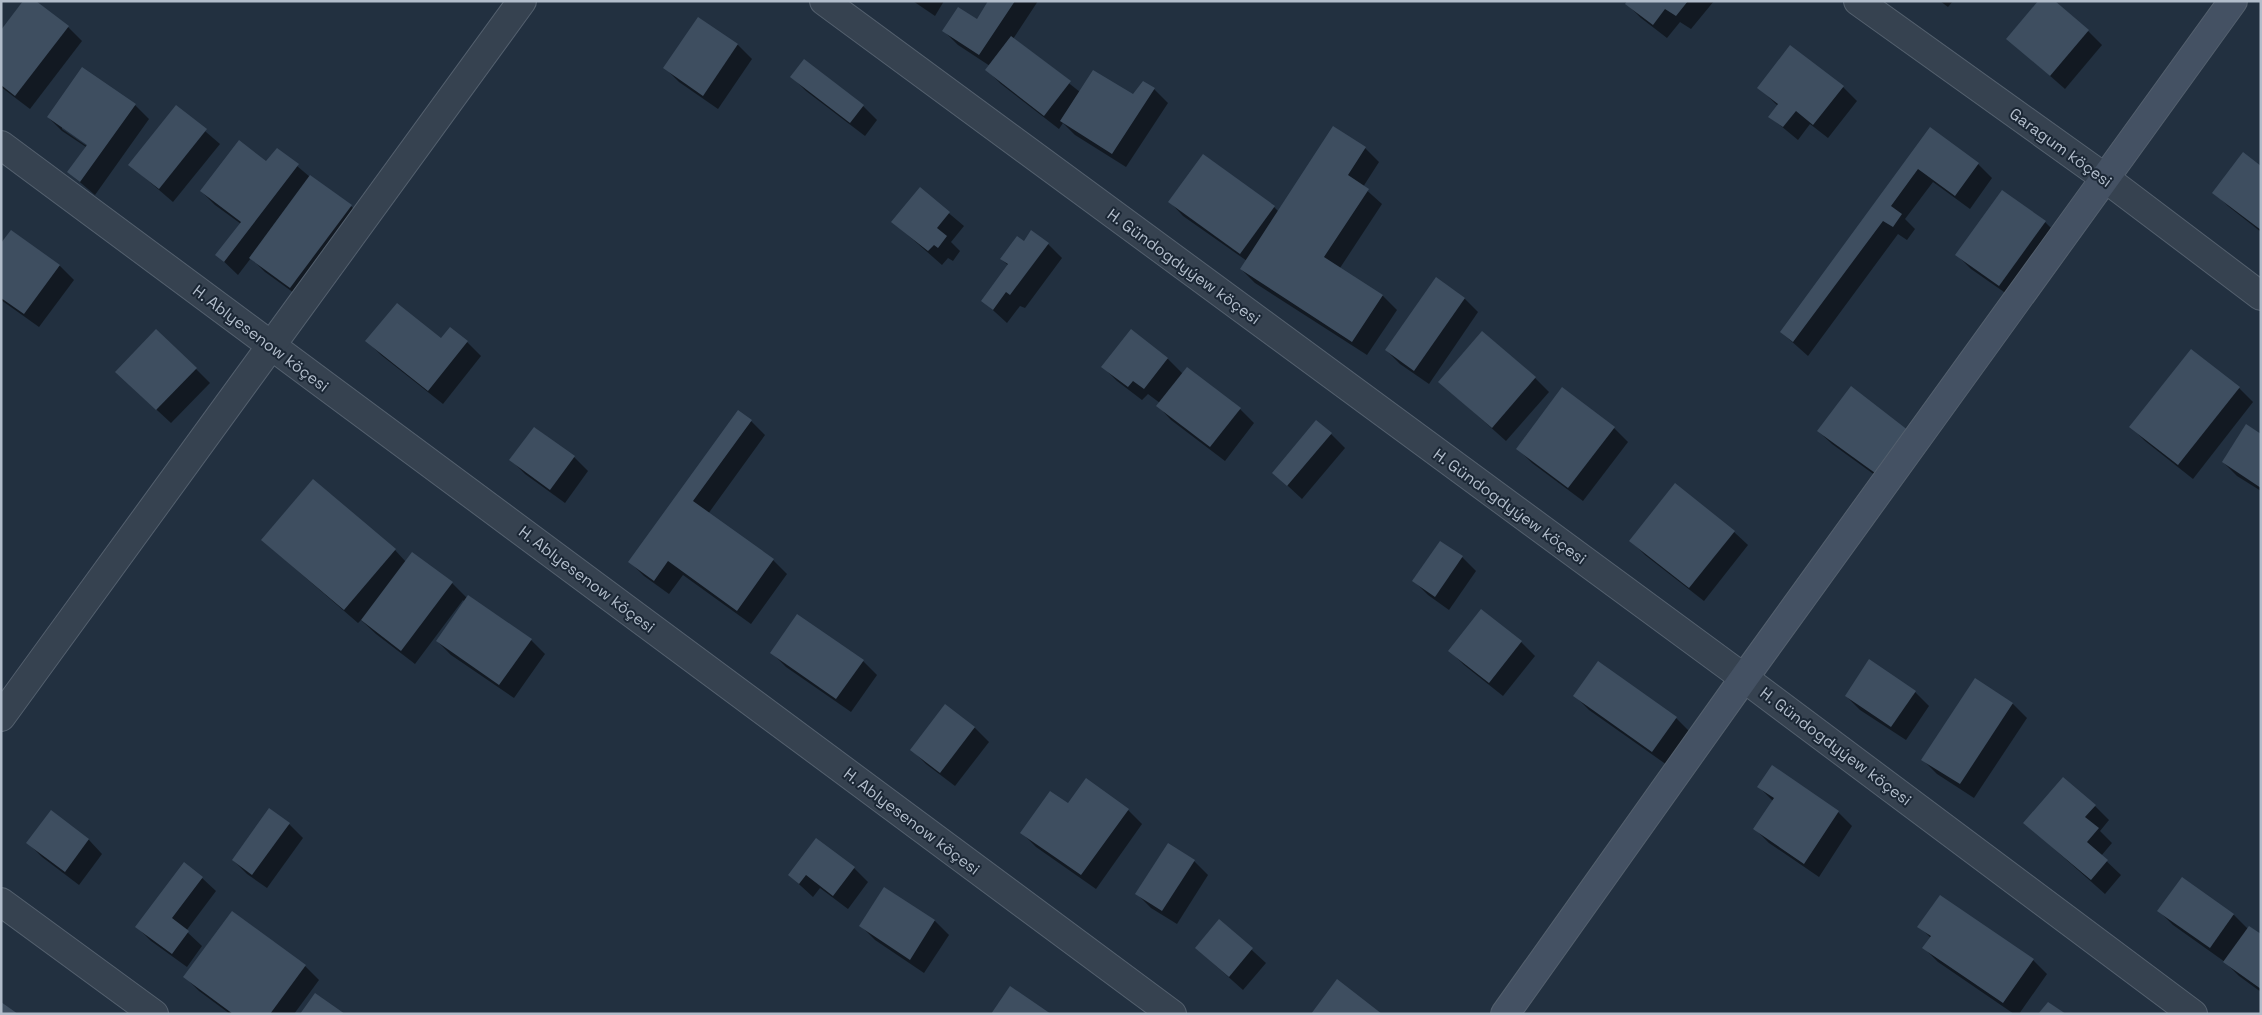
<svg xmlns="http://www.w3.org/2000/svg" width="2262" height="1015" viewBox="0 0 2262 1015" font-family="'Space Grotesk',sans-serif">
<rect width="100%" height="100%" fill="#223040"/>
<!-- shadow -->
<g fill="#0007" fill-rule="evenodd">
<path d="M34 1 68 27 82 41 30 109 1 87V32Z"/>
<path d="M913 1H944L935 16Z"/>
<path d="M990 1H1038L1013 39 1080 92 1134 96 1154 89 1168 103 1126 167 1075 135 1063 123 1059 129 1001 84 987 70 990 66 958 45 944 31 977 21Z"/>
<path d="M1628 1H1714L1691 29 1680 22 1667 38 1641 18 1627 4Z"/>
<path d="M1940 1H1953L1948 7Z"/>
<path d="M699 19 738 45 752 59 718 109 679 82 665 68Z"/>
<path d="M2088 31 2102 45 2065 89 2008 39Z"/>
<path d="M804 61 863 106 877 120 865 136 806 91 792 77Z"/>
<path d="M1843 87 1857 101 1828 138 1810 124 1798 140 1770 117 1778 106 1759 88Z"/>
<path d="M135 105 149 119 95 195 68 172 86 147 62 131 48 117ZM62 126 93 147 91 149 62 129Z"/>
<path d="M177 107 220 144 173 202 130 165Z"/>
<path d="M1334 127 1365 148 1379 162 1363 187 1382 204 1340 268 1383 296 1397 310 1367 355 1255 283 1241 269 1247 261 1183 216 1170 202 1274 207 1279 212Z"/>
<path d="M1931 129 1978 164 1992 178 1970 209 1933 182 1905 219 1915 229 1907 240 1898 234 1808 356 1781 332Z"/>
<path d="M277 149 310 177 351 206 365 220 305 301 265 272 251 258 238 275 217 255 241 224 215 205 201 191 266 163Z"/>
<path d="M2261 167V232L2228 206 2214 192Z"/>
<path d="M920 189 964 226 951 242 960 251 953 261 948 258 942 265 893 222Z"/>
<path d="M2045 222 2059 236 2014 299 1971 269 1957 255Z"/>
<path d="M11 231 60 266 74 280 39 327 1 300V245Z"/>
<path d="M1032 232 1048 244 1062 258 1025 308 1020 306 1007 323 983 301 1009 266 1001 259 1024 243Z"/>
<path d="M1464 298 1478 312 1429 384 1400 364 1386 350Z"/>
<path d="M367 341 467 342 481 356 443 404 381 355Z"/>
<path d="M1168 359 1183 374 1240 409 1254 423 1225 461 1171 420 1158 406 1160 403 1148 394 1142 400 1117 381 1103 367Z"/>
<path d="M196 369 210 383 171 423 131 386Z"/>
<path d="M1535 378 1549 392 1506 441 1440 382Z"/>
<path d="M2239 388 2253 402 2193 479 2145 441 2131 427Z"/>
<path d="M751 421 765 435 708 514 773 560 787 574 751 624 683 575 669 594 644 576 630 562Z"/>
<path d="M535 428 574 457 588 471 565 503 525 474 511 460Z"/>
<path d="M1614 428 1628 442 1583 501 1532 463 1518 449Z"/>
<path d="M1818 431 1908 432 1890 486 1832 444Z"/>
<path d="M1331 434 1345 448 1302 499 1274 473Z"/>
<path d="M2261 435V491L2237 476 2223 462Z"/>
<path d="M1734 532 1748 545 1704 601 1645 555 1631 541Z"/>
<path d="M262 540 395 550 406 562 452 583 467 598 531 640 545 654 514 698 451 655 437 641 465 602 463 600 415 664 376 634 361 620 358 623Z"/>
<path d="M1462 557 1476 571 1449 610 1428 595 1414 581Z"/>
<path d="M1481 611 1521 642 1535 656 1503 696 1464 665 1450 651Z"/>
<path d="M772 653 863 661 877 675 851 712 786 667Z"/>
<path d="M1976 680 2013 704 2027 718 1974 798 1937 774 1923 760Z"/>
<path d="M1915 692 1929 706 1906 740 1860 710 1846 696Z"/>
<path d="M1575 696 1676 718 1690 732 1667 765 1589 710Z"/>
<path d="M945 706 975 728 989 742 955 786 926 764 912 750Z"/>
<path d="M1772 767 1838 812 1852 826 1819 877 1769 843 1755 829 1773 801 1759 787Z"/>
<path d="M1068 805 1128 810 1142 824 1096 889 1036 847 1022 833Z"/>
<path d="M2095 806 2109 820 2100 831 2112 843 2101 856 2121 875 2105 894 2025 823Z"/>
<path d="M51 812 89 840 102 854 79 885 42 857 28 843Z"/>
<path d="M289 824 303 838 267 888 247 874 233 860Z"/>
<path d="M1169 845 1194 861 1208 875 1177 924 1151 908 1137 894Z"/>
<path d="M854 868 868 882 848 909 820 888 813 897 789 875Z"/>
<path d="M202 878 216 891 186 931 202 946 187 967 151 941 137 927Z"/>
<path d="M885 889 935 921 949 935 924 973 875 940 861 926Z"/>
<path d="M2159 911 2234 915 2248 929 2261 936V992L2239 976 2225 962 2173 925Z"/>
<path d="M1220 921 1266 963 1243 990 1196 948Z"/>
<path d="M1919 926 2033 960 2047 974 2019 1014H2014L1938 962 1924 948 1931 938Z"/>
<path d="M305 966 319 980 294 1014H230L199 991 185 977Z"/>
</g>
<!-- building -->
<g fill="#3e4e60">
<path d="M23 1H36L69 26 15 96 1 85V30Z"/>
<path d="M988 1H1015L979 55 942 31 958 7 977 19Z"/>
<path d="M1627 1H1688L1676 16 1665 9 1653 25 1625 4Z"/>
<path d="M2038 1H2055L2089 30 2050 76 2006 39Z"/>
<path d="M698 17 738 44 703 96 663 68Z"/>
<path d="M1011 36 1071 81 1044 116 985 70Z"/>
<path d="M1790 45 1844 86 1813 125 1796 111 1783 127 1768 117 1778 104 1757 88Z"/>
<path d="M804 59 864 105 850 123 790 77Z"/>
<path d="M82 67 136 104 80 182 67 172 87 145 47 117Z"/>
<path d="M1093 70 1133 94 1143 81 1155 88 1112 154 1060 121Z"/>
<path d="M176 105 207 129 159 189 128 165Z"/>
<path d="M1333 126 1366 147 1348 175 1369 189 1324 257 1383 295 1352 342 1240 269Z"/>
<path d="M1930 127 1979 163 1955 196 1918 169 1891 206 1902 214 1893 227 1883 221 1793 342 1780 332Z"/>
<path d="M239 140 266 161 277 148 299 164 224 262 215 255 241 222 200 191Z"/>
<path d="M2243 152 2261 166V230L2212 193Z"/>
<path d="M1203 154 1275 206 1240 254 1168 202Z"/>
<path d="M310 175 352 205 290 288 249 258Z"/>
<path d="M920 187 950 212 937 228 947 236 938 248 934 245 928 251 891 222Z"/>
<path d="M2002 190 2046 221 1999 286 1955 255Z"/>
<path d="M11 230 60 265 24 314 1 298V243Z"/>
<path d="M1031 230 1049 243 1010 295 1006 292 993 310 981 301 1008 264 1000 259 1017 236 1024 241Z"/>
<path d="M1436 277 1465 298 1414 371 1385 350Z"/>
<path d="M397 303 441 338 450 327 468 341 428 391 365 341Z"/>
<path d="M156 329 197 368 156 410 115 372Z"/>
<path d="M1131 329 1168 358 1144 389 1133 381 1128 387 1101 367Z"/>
<path d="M1482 331 1536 377 1492 428 1438 382Z"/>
<path d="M2191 349 2240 387 2178 465 2129 427Z"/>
<path d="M1187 367 1241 408 1210 447 1156 406Z"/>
<path d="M1851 386 1909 431 1875 473 1817 431Z"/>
<path d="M1562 387 1615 427 1568 488 1516 449Z"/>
<path d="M738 410 752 420 693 501 774 559 737 611 668 561 654 581 628 562Z"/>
<path d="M1316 420 1332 433 1287 486 1272 473Z"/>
<path d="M2246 424 2261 434V488L2222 462Z"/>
<path d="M534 427 575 456 550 490 509 460Z"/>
<path d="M313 479 396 549 344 610 261 540Z"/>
<path d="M1675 483 1735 531 1689 588 1629 541Z"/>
<path d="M1440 541 1463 556 1435 597 1412 581Z"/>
<path d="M412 552 453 582 401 651 361 620Z"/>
<path d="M468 595 532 639 499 685 436 641Z"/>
<path d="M1481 609 1522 641 1489 683 1448 651Z"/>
<path d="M797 614 864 660 836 699 770 653Z"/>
<path d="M1869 659 1916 691 1891 727 1845 696Z"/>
<path d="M1598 661 1677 717 1652 752 1573 696Z"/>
<path d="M1975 678 2013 703 1960 784 1921 760Z"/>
<path d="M945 704 975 727 940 773 910 750Z"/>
<path d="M1772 765 1839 811 1804 864 1753 829 1774 798 1757 787Z"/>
<path d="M2063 777 2096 805 2085 817 2099 828 2087 842 2108 860 2091 880 2023 823Z"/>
<path d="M1086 778 1129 809 1081 875 1020 833 1050 791 1068 803Z"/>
<path d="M269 808 290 823 252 875 232 860Z"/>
<path d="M51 810 89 839 65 872 26 843Z"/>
<path d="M816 838 855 867 833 896 806 875 799 884 788 875Z"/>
<path d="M1168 843 1195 860 1162 911 1135 894Z"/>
<path d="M184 862 203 877 172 918 189 931 172 954 135 927Z"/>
<path d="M2182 877 2234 914 2210 948 2157 911Z"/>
<path d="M884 887 935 920 910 960 859 926Z"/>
<path d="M1940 895 2034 959 2003 1003 1922 948 1931 936 1917 927Z"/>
<path d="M232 911 306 965 270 1014H233L183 977Z"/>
<path d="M1219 919 1253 948 1229 977 1195 948Z"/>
<path d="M2249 926 2261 934V989L2223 962Z"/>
<path d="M1337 979 1382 1014H1311Z"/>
<path d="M1010 986 1051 1014H991Z"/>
<path d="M315 993 345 1014H300Z"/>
<path d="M1 1002 18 1014H1Z"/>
<path d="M2048 1002 2066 1014H2038Z"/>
</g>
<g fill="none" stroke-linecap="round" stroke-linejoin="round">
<defs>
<g id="street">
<path d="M824 1 1744 678 2193 1014"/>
<path d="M1858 1 2105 178 2261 296"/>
<path d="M1 145 1172 1014"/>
<path d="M1 717 522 1"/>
<path d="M1 902 154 1014"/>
</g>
<path id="secondary" d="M1505 1014 1744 678 2233 1"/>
</defs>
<!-- street casing -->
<use href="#street" stroke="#54606e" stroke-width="30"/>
<!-- secondary casing -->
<use href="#secondary" stroke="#54606e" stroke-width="30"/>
<!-- street -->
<use href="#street" stroke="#364250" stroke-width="28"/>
<!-- secondary -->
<use href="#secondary" stroke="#445163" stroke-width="28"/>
</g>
<g text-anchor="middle" stroke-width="4" stroke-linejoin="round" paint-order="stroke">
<!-- street labels -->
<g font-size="16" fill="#b2bdcb" stroke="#1b2735">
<text transform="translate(2061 147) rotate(36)" y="6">Garagum köçesi</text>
<text transform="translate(1184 266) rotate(36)" y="6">H. Gündogdyýew köçesi</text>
<text transform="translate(261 338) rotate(37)" y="6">H. Ablyesenow köçesi</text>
<text transform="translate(1510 506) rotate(36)" y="6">H. Gündogdyýew köçesi</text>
<text transform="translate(587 579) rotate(37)" y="6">H. Ablyesenow köçesi</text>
<text transform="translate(1836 746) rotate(37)" y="6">H. Gündogdyýew köçesi</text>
<text transform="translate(912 821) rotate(37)" y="6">H. Ablyesenow köçesi</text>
</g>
</g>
<!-- border -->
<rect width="2262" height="1015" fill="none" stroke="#b2bdcb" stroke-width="5"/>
</svg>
